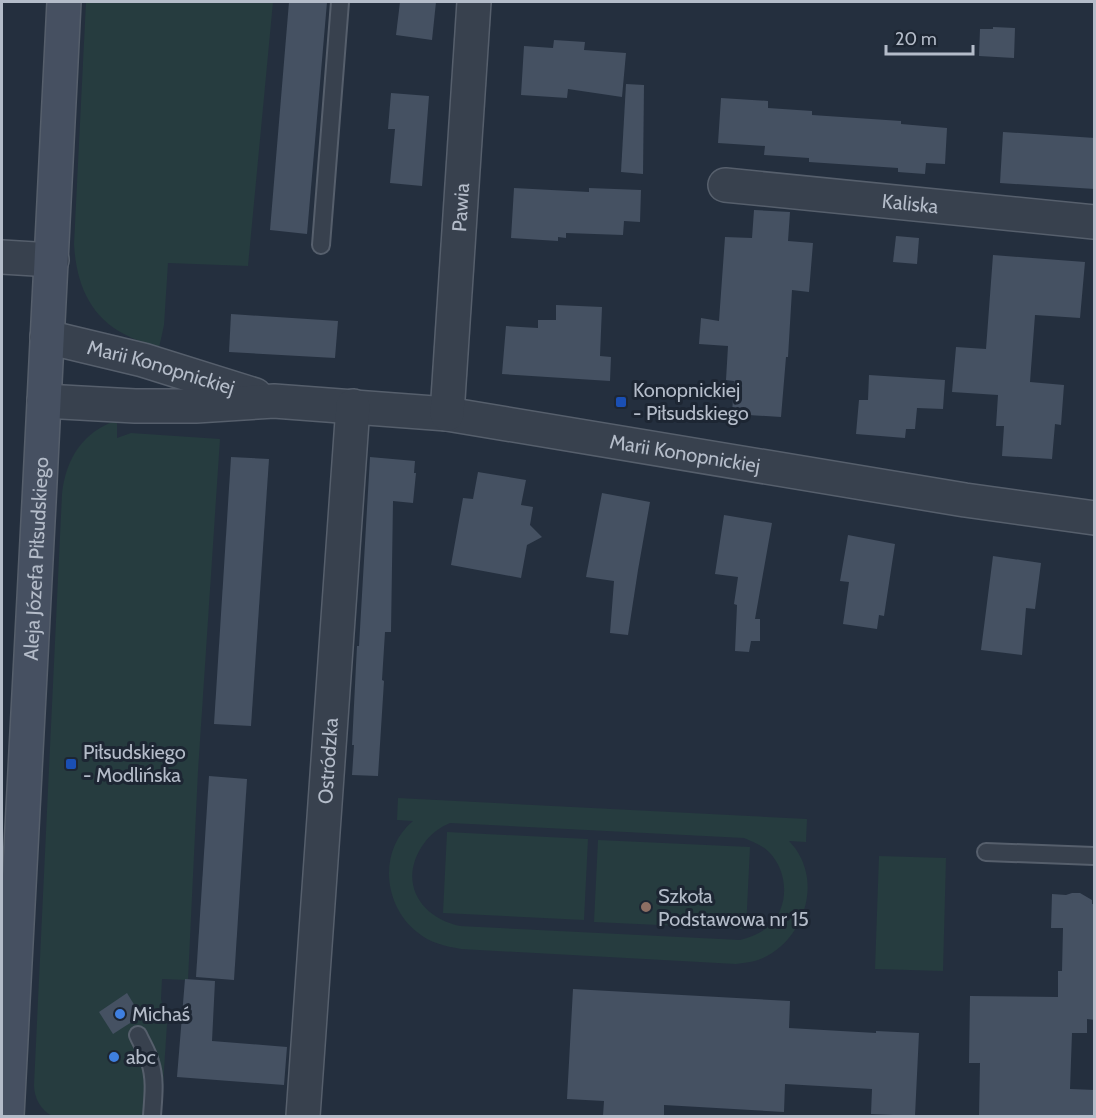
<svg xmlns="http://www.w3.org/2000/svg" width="1096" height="1118" viewBox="0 0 1096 1118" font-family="Cabin,sans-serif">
<rect width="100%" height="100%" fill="#242f3e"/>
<!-- green -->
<g fill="#263c3f" fill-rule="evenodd">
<path d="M86 2H273L248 266 168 263 164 325 159 348C147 344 135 340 124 334 89 316 76 282 74 244Z"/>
<path d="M117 420V438L131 433 220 439 198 771 188 980 162 979 161 999 167 1024 161 1116H52C41 1110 34 1098 34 1085L62 494C66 458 83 432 117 420Z"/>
<path d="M398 798 807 819 806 842 789 841C799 851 805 864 807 878 812 914 787 955 750 962 745 963 741 963 736 964L461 949C445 946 430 943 417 932 383 905 378 850 413 821L397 820ZM450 823 744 838C753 842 762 845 769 852 788 871 790 906 770 925 762 933 751 937 740 940L460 926C418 917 397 879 425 842 431 834 440 827 450 823Z"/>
<path d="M447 832 588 839 584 920 443 913Z"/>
<path d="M598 840 750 847 746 929 594 922Z"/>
<path d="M879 856 946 858 943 971 875 969Z"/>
</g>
<!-- building -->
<g fill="#455162">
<path d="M289 2H327L307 234 270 230Z"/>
<path d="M400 2H436L432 40 396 35Z"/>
<path d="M993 27 1015 28 1014 58 979 56 980 29H993Z"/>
<path d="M554 40 585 42 584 50 626 53 622 97 568 89 567 98 521 95 524 46 553 48Z"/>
<path d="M626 84 644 85 643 174 621 172Z"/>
<path d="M391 93 429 96 422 186 390 183 395 129H388Z"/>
<path d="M721 98 768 101V108L812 111V115L901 121V124L947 128 945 164 926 163 925 174 898 172V168L809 162V158L764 155 765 146 718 143Z"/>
<path d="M1003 132 1095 138V189L1000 183Z"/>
<path d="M514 188 589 192V188L641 190 640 222 624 221 623 235 566 233V238L558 237V241L511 238Z"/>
<path d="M754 210 790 212 788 241 813 243 809 292 792 290 788 357H786L781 417 732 414 734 381 726 380 728 346 699 344 701 318 719 321 725 237 752 238Z"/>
<path d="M896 236 919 238 917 264 893 262Z"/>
<path d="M993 255 1085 262 1080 318 1035 315 1030 382 1064 385 1061 425 1055 424 1052 459 1002 456 1004 426H996L998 395 952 392 956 347 986 349Z"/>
<path d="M556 305 602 307 600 356 611 357 610 381 502 374 506 326 538 328V320H556Z"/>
<path d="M231 314 338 321 335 358 229 352Z"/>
<path d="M869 375 945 380 943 409 917 408 915 429H906L905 438 856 434 859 400H868Z"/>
<path d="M231 457 269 459 251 726 214 724Z"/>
<path d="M370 457 415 461 414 473H416L413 503 393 501 391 632H385L382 680 384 681 378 776 352 775 354 745H352L356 665 357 646H359Z"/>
<path d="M478 472 526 480 521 505 533 507 530 525 542 537 527 545 521 578 451 565 463 498 473 499Z"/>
<path d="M602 493 650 502 638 570 628 635 610 633 614 581 586 577Z"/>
<path d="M724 515 772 523 755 619H760V641H751L749 652 735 651 737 605 734 604 738 577 715 574Z"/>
<path d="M848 535 895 544 884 616 879 615 877 629 843 624 849 582 840 581Z"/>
<path d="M993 556 1041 563 1035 609 1026 608 1022 655 981 650Z"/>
<path d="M209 776 247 779 234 980 196 977Z"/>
<path d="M1072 893H1080L1092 900V904H1095V1020L1087 1019V1033H1072L1070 1089 1095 1090V1116H979L980 1063H969L970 996 1058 997V971H1062L1063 928H1051L1052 894 1066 895Z"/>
<path d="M185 979 215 981 212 1041 287 1047 284 1085 177 1077Z"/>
<path d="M573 989 790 1001 789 1028 876 1033V1031L919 1033 915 1116 871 1114 872 1089 785 1084 784 1112 664 1105V1116H603L604 1101 567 1099Z"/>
<path d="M127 993 141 1016 113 1034 99 1012Z"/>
</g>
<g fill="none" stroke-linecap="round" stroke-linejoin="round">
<defs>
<g id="lane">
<path d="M321 245 340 2"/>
<path d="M986 852 1094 856"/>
<path d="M138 1035C142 1044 148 1053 150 1062 156 1080 153 1099 152 1116"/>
</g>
<g id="street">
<path id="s1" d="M725 185 1094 222"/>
<path d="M2 257 52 260"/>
<path id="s2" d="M47 337 143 360 255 395"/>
<path id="s3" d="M44 401 135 406H196L274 401 447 414 965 500 1094 518"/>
<path id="s4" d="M447 414 474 2"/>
<path id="s5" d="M303 1116 353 406"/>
</g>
<g id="secondary">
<path id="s6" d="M7 1116 39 502 64 2"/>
</g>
</defs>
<!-- lane casing -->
<use href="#lane" stroke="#565f6c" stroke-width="20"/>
<!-- street casing -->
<use href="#street" stroke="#565f6c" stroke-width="36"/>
<!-- secondary casing -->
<use href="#secondary" stroke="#565f6c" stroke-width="36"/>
<!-- lane -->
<use href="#lane" stroke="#38414e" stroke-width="16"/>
<!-- street -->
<use href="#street" stroke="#38414e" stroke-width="33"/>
<!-- secondary -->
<use href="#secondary" stroke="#465061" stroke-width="33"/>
</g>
<!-- markers -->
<g fill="#1a4fb4" stroke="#1d2633" stroke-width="2">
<rect x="615" y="396" width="12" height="12" rx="3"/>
<rect x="65" y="758" width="12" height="12" rx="3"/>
</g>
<circle fill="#8d6e63" stroke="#1d2633" stroke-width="2" cx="646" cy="907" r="6"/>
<g fill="#3f7fe0" stroke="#1d2633" stroke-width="2">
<circle cx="120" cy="1014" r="6"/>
<circle cx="114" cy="1057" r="6"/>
</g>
<g text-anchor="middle" stroke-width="6" stroke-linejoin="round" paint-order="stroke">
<!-- street labels -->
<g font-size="20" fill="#b4bcc9" stroke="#1d2633">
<text dy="7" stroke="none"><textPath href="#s1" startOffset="186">Kaliska</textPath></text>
<text dy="7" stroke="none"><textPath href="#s4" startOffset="207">Pawia</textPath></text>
<text dy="7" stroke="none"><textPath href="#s2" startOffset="118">Marii Konopnickiej</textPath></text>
<text dy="7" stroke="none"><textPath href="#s3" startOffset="645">Marii Konopnickiej</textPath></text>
<text dy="7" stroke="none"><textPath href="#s6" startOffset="558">Aleja Józefa Piłsudskiego</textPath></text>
<text dy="7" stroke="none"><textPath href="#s5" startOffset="356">Ostródzka</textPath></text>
</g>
<!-- poi labels -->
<g font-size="20" fill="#b4bcc9" stroke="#1d2633" text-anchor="start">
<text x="633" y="397">Konopnickiej<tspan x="633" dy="23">- Piłsudskiego</tspan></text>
<text x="83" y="759">Piłsudskiego<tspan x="83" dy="23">- Modlińska</tspan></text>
<text x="658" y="903">Szkoła<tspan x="658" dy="23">Podstawowa nr 15</tspan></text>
<text x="132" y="1021">Michaś</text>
<text x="126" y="1064">abc</text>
</g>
</g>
<!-- border -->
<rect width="1096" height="1118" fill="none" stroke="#b4bcc9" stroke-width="6"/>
<!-- scale -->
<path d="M886 45v9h87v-9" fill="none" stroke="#b4bcc9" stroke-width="3"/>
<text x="895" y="45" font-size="18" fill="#b4bcc9" stroke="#1d2633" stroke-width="4.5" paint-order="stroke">20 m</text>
</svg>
